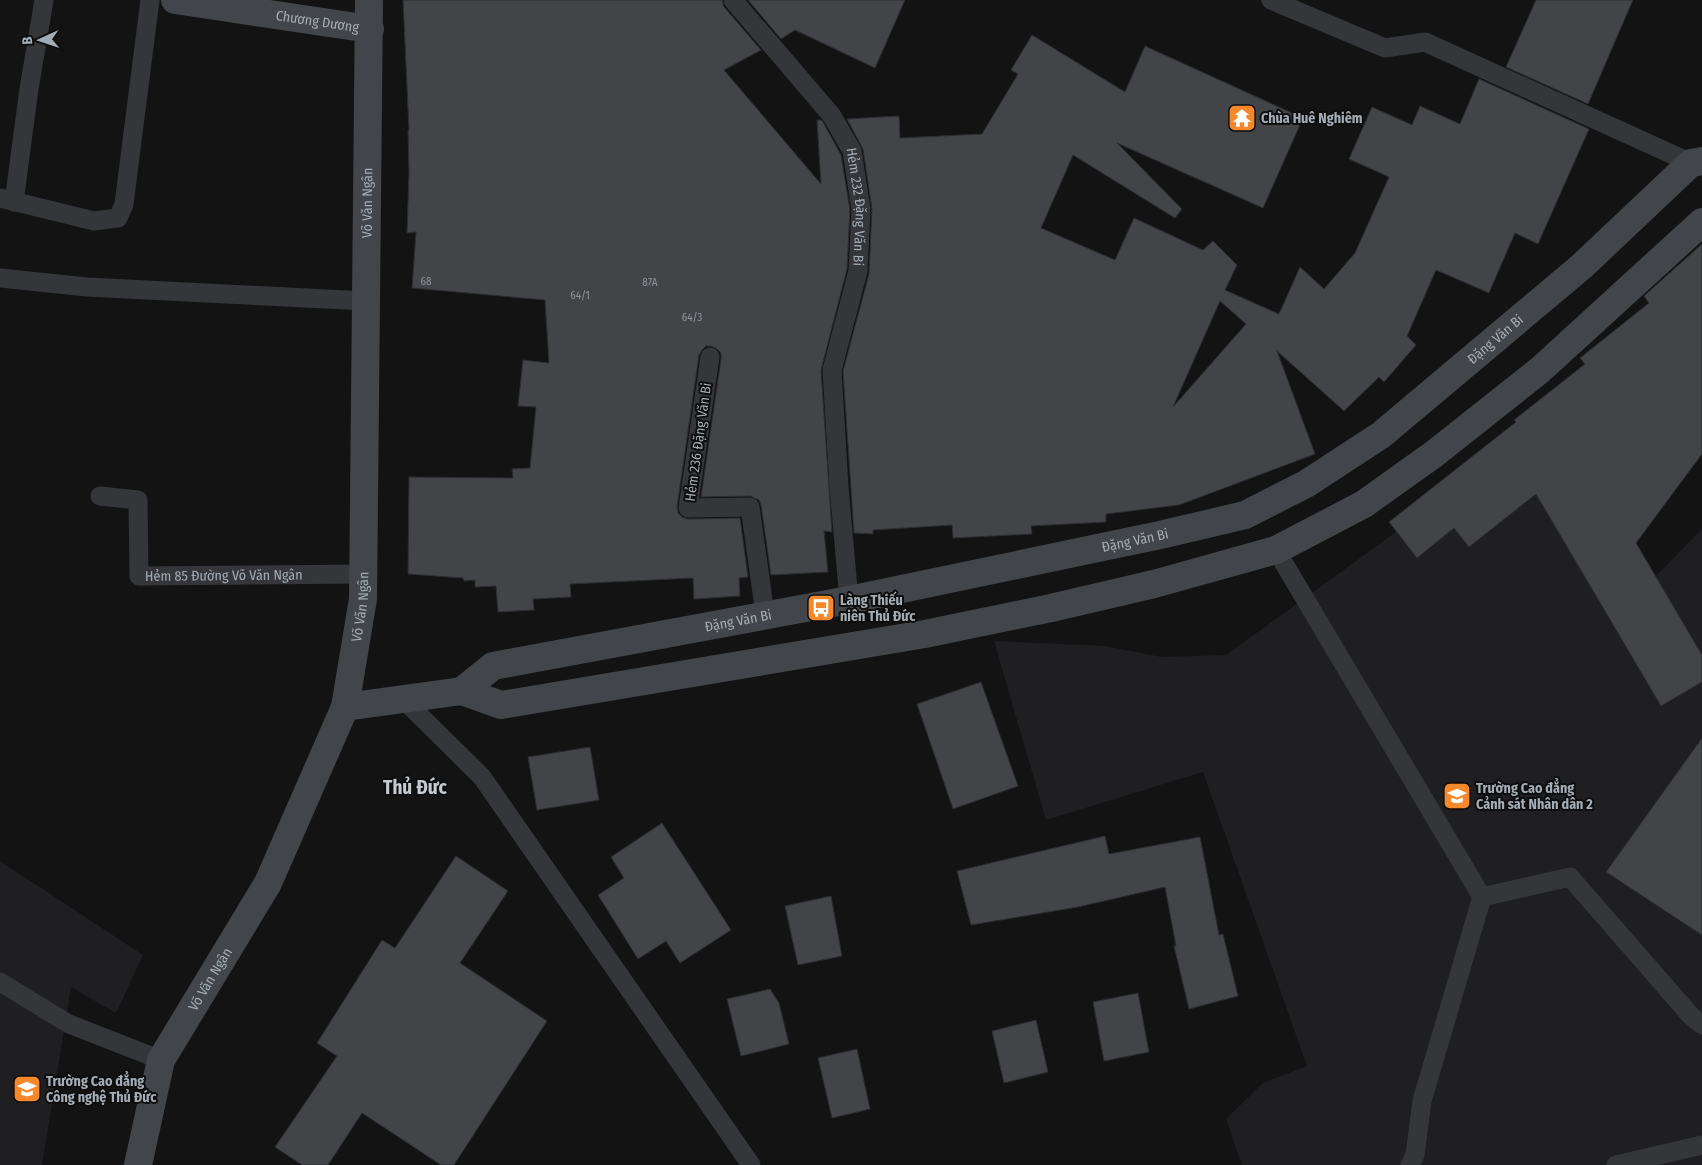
<svg xmlns="http://www.w3.org/2000/svg" width="1702" height="1165" viewBox="0 0 1702 1165" font-family="'Fira Sans Condensed',sans-serif">
<rect width="100%" height="100%" fill="#131314"/>
<!-- built -->
<g fill="#1f1f21">
<path d="M1497 459 1655 577 1702 529V1165H1242L1226 1119 1263 1083 1307 1066 1203 772 1046 820 994 641 1105 646 1162 657 1226 655Z"/>
<path d="M0 861 143 955 116 1013 71 987 42 1165H0Z"/>
</g>
<!-- building -->
<g fill="#424448" stroke="#2d2d31" fill-rule="evenodd">
<path d="M403 0H722L724 7 761 50 724 70 821 184 817 120H821L823 122 841 155 850 210 847 269 821 370 832 532 824 531 828 572 771 575 761 505 759 500 750 496 701 497 721 359V353L717 349 711 346H706L702 350 699 355 677 507 678 513 682 517 688 519 740 518 748 577 739 578 740 596 694 599 693 578 570 584 571 597 533 599 534 610 498 612 496 586 475 587V580L464 581 463 578 408 574 409 477 513 478 512 469 530 468 536 407 518 406 523 360 549 363 545 300 412 288 416 232 407 233 409 173 408 130H409Z"/>
<path d="M748 0H905L875 68 795 30 781 39Z"/>
<path d="M1536 0H1633L1588 104 1506 67Z"/>
<path d="M1032 35 1125 92 1145 46 1303 118 1263 208 1117 143 1182 209 1175 218 1073 155 1041 228 1115 260 1134 218 1203 250 1213 241 1237 265 1225 290 1279 314 1300 267 1324 289 1355 253 1389 177 1349 159 1372 107 1412 125 1420 106 1460 124 1479 79 1589 129 1538 244 1515 233 1489 293 1436 270 1407 336 1416 345 1384 382 1379 377 1344 411 1277 351 1315 454 1179 505 1106 514V522L1031 526 1032 534 953 538 952 525 873 530V534L854 533 843 371 869 274 872 209 863 149 847 119 899 116 900 138 982 134 1018 74 1011 70ZM1220 301 1246 324 1173 407Z"/>
<path d="M1702 244V454L1636 543 1702 655V682L1661 706 1536 494 1469 547 1454 528 1417 558 1389 522 1516 422 1514 420 1585 364 1580 358 1649 303 1644 296Z"/>
<path d="M981 682 1018 786 953 809 917 704Z"/>
<path d="M1702 738V935L1606 872Z"/>
<path d="M590 747 599 800 537 810 528 757Z"/>
<path d="M662 823 731 930 680 963 666 941 638 959 598 895 624 878 611 857Z"/>
<path d="M1105 836 1109 854 1200 837 1219 935 1223 934 1238 996 1189 1009 1174 946H1176L1165 887 1078 907 971 925 957 871Z"/>
<path d="M456 856 508 891 460 963 547 1021 454 1165H441L362 1113 328 1165H302L275 1147 337 1056 317 1043 382 940 395 948Z"/>
<path d="M831 896 842 956 798 965 785 906Z"/>
<path d="M770 989 779 1003 789 1044 741 1056 727 999Z"/>
<path d="M1138 993 1149 1052 1104 1061 1093 1002Z"/>
<path d="M1036 1020 1048 1072 1004 1083 992 1031Z"/>
<path d="M857 1049 870 1109 832 1118 818 1058Z"/>
</g>
<g fill="none" stroke-linecap="round" stroke-linejoin="round">
<!-- lane -->
<g stroke="#34363a" stroke-width="19">
<path id="s1" d="M733 0 832 116 852 151 861 209 858 271 832 370 839 487 849 600"/>
<path d="M1271 0 1385 48 1425 42 1691 163"/>
<path d="M0 198 94 221 118 218 124 204 150 0"/>
<path d="M14 202 29 89 44 0"/>
<path d="M0 278 87 287 366 301"/>
<path d="M710 357 688 508 750 507 765 614"/>
<path id="s2" d="M100 496 138 500 139 576 363 574"/>
<path d="M1276 550 1482 897 1570 877 1691 1016 1702 1025"/>
<path d="M403 699 482 777 751 1165"/>
<path d="M0 982 69 1024 161 1060"/>
<path d="M1410 1165 1415 1155 1422 1101 1482 897"/>
<path d="M1616 1165 1702 1145"/>
</g>
<!-- secondary -->
<g stroke="#42454a" stroke-width="28">
<path id="s3" d="M175 0 370 29"/>
<path id="s4" d="M462 691 493 666 849 600 1160 535 1245 515 1306 484 1381 435 1582 266 1691 163 1702 161"/>
<path d="M345 707 462 691 501 705 925 634 1051 608 1154 584 1276 550 1364 504 1434 454 1540 370 1702 222"/>
<path id="s5" d="M138 1165 161 1060 268 883 345 707 363 599 369 0"/>
</g>
</g>
<!-- icons -->
<defs>
<symbol id="temple-square" viewBox="-11 -11 22 22"><rect x="-9" y="-9" width="18" height="18" rx="4" fill="#f5882b" stroke="#0e0e0f"/><path d="M0-6L5-2H3V0L6.5 2.5H4V6H1.5V3h-3V6H-4V2.5H-6.5L-3 0V-2H-5Z" fill="#fff"/></symbol>
<symbol id="bus-square" viewBox="-11 -11 22 22"><rect x="-9" y="-9" width="18" height="18" rx="4" fill="#f5882b" stroke="#0e0e0f"/><path d="M-5-6H5V4H4V6H2V4H-2V6H-4V4H-5ZM-3.5-4V0h7V-4ZM-3.5 1.2v1.5H-2V1.2ZM2 1.2v1.5H3.5V1.2Z" fill="#fff"/></symbol>
<symbol id="university-square" viewBox="-11 -11 22 22"><rect x="-9" y="-9" width="18" height="18" rx="4" fill="#f5882b" stroke="#0e0e0f"/><path d="M0-5L7-2L0 1L-7-2ZM-4 1L0 2.5L4 1V4Q0 6-4 4Z" fill="#fff"/></symbol>
</defs>
<g fill-rule="evenodd">
<use href="#temple-square" x="1226" y="102" width="32" height="32"/>
<use href="#bus-square" x="805" y="592" width="32" height="32"/>
<use href="#university-square" x="1441" y="780" width="32" height="32"/>
<use href="#university-square" x="11" y="1073" width="32" height="32"/>
</g>
<g text-anchor="middle" stroke-width="4" stroke-linejoin="round" paint-order="stroke">
<!-- number labels -->
<g font-size="11" fill="#8c939a">
<text x="426" y="285">68</text>
<text x="650" y="286">87A</text>
<text x="580" y="299">64/1</text>
<text x="692" y="321">64/3</text>
</g>
<!-- street labels -->
<g font-size="14" fill="#a4adb5" stroke="#0e0e0f">
<text dy="5" stroke="none"><textPath href="#s3" startOffset="144">Chương Dương</textPath></text>
<text dy="5" stroke="none"><textPath href="#s5" startOffset="1012">Võ Văn Ngân</textPath></text>
<text dy="5" stroke="none"><textPath href="#s1" startOffset="249">Hẻm 232 Đặng Văn Bi</textPath></text>
<text dy="5" stroke="none"><textPath href="#s4" startOffset="1114">Đặng Văn Bi</textPath></text>
<text transform="translate(698 442) rotate(-82)" y="5">Hẻm 236 Đặng Văn Bi</text>
<text dy="5" stroke="none"><textPath href="#s4" startOffset="694">Đặng Văn Bi</textPath></text>
<text dy="5" stroke="none"><textPath href="#s2" startOffset="199">Hẻm 85 Đường Võ Văn Ngân</textPath></text>
<text dy="5" stroke="none"><textPath href="#s5" startOffset="608">Võ Văn Ngân</textPath></text>
<text dy="5" stroke="none"><textPath href="#s4" startOffset="289">Đặng Văn Bi</textPath></text>
<text dy="5" stroke="none"><textPath href="#s5" startOffset="202">Võ Văn Ngân</textPath></text>
</g>
<!-- poi labels -->
<g font-size="14" font-weight="bold" fill="#a4adb5" stroke="#0e0e0f" text-anchor="start">
<text x="1261" y="123">Chùa Huê Nghiêm</text>
<text x="840" y="605">Làng Thiếu<tspan x="840" dy="16">niên Thủ Đức</tspan></text>
<text x="1476" y="793">Trường Cao đẳng<tspan x="1476" dy="16">Cảnh sát Nhân dân 2</tspan></text>
<text x="46" y="1086">Trường Cao đẳng<tspan x="46" dy="16">Công nghệ Thủ Đức</tspan></text>
</g>
<!-- district labels -->
<g font-size="19" font-weight="bold" fill="#c5cbd1" stroke="#0e0e0f">
<text x="415" y="794">Thủ Đức</text>
</g>
</g>
<!-- north arrow -->
<g transform="translate(40 40) rotate(267)" stroke="#0e0e0f" stroke-width="4" paint-order="stroke">
<path d="M0-4L9 19L0 12L-9 19Z" fill="#a4adb5"/>
<text y="-8" font-size="14" font-weight="bold" text-anchor="middle" fill="#a4adb5">B</text>
</g>
</svg>
